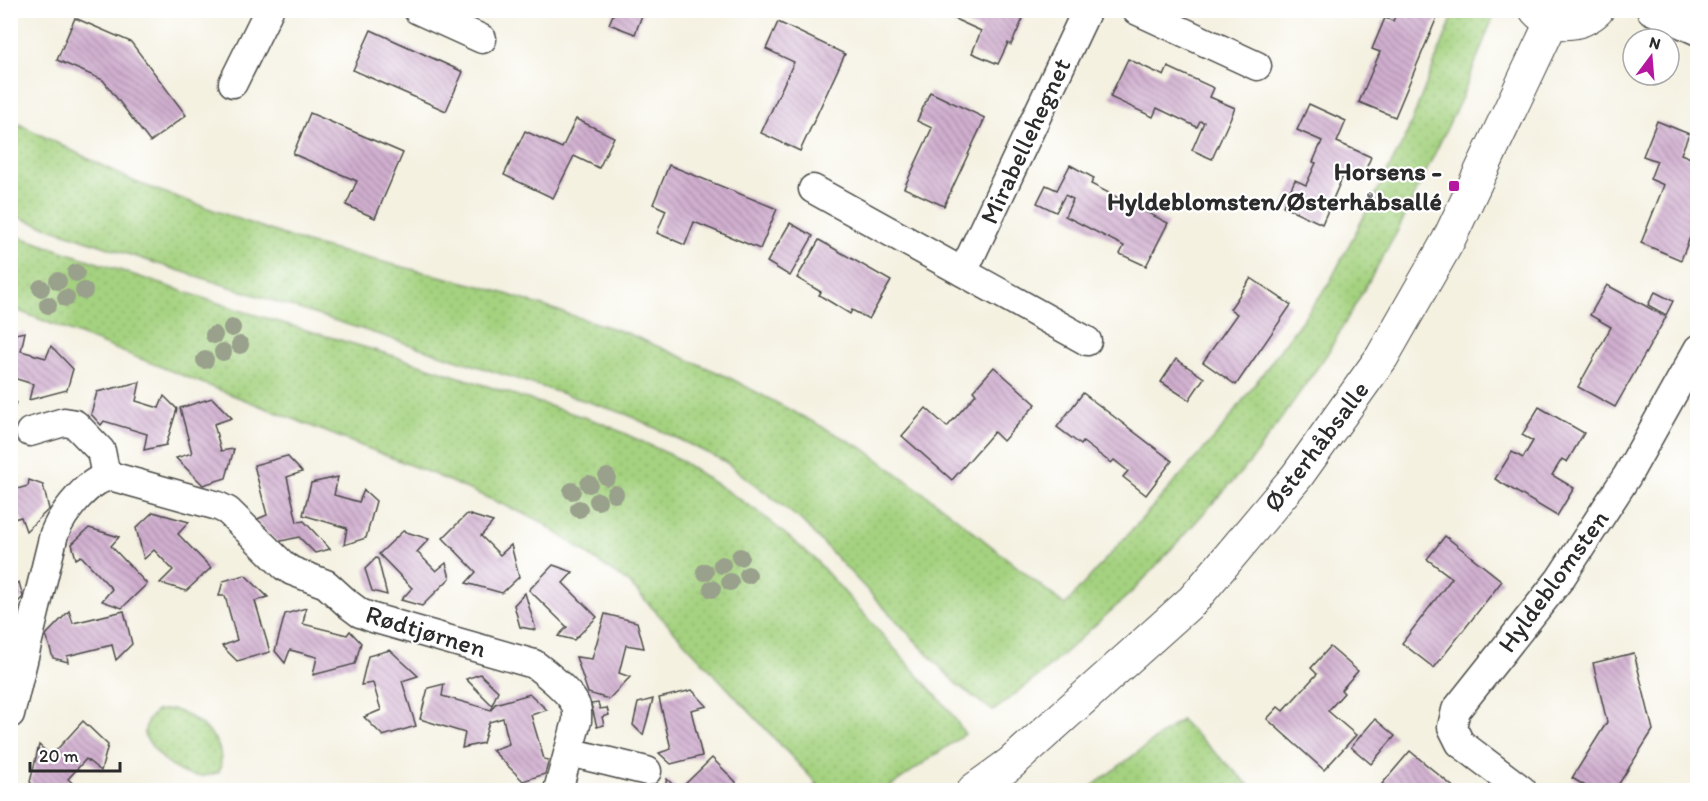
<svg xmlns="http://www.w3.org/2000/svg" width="1708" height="801" viewBox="0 0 1708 801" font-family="Itim,sans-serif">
<defs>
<pattern id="grass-dots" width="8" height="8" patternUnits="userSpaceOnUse" patternTransform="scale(1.5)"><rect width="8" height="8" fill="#a4d27f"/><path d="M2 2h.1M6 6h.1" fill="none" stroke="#8db46e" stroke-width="1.8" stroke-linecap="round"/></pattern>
<pattern id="building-back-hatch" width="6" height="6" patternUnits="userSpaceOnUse" patternTransform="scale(1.5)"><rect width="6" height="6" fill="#d0aecf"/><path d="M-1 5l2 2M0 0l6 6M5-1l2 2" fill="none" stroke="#a98ea8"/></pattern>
</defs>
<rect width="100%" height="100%" fill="#fff"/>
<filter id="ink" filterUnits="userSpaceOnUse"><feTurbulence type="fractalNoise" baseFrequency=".0167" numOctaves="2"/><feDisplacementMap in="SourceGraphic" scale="12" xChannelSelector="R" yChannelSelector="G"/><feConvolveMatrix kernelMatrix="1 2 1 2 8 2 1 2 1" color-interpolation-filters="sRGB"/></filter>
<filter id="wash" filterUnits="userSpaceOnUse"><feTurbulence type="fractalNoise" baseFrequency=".008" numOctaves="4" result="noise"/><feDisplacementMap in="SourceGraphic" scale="24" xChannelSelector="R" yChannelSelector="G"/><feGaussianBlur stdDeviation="1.35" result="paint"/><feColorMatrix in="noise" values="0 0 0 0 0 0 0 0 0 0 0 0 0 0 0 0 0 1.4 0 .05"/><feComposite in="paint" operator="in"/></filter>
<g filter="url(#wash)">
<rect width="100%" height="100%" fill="#f4f1e1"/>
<!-- grass -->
<g fill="url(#grass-dots)" stroke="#687e55" stroke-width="1.5">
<path d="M1455 11H1491L1492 20 1462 97 1397 232 1327 354 1251 461 1135 589 1040 675 993 711 956 684 801 520 724 461 626 414 121 252 11 215V120L135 182 306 243 484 287 627 333 728 377 864 449 945 509 1065 605 1221 430 1328 285 1405 138Z"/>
<path d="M11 234 242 311 394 356 602 423 675 457 756 510 814 558 949 710 965 734 885 790H809L818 785 629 583 538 520 433 474 11 308Z"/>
<path d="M172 709C198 718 229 740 219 772 185 786 162 762 144 735L147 721 156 711Z"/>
<path d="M1181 720 1254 790H1087Z"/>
</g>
<g id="blocks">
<!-- building -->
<g fill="url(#building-back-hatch)">
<path d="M615 10H644L635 34 609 24Z"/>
<path d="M935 10H1027L1011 45 1008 43 998 64 972 53 981 31Z"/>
<path d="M1398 10H1440L1395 117 1359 102 1380 52 1372 49 1385 18 1393 21Z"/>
<path d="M75 18 131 42 186 115 150 142 103 80 57 60Z"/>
<path d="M778 22 845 54 800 151 761 133 794 62 766 49Z"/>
<path d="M371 30 463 72 446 111 353 70Z"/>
<path d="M10 32 16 39 10 49Z"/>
<path d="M1128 59 1164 76 1168 67 1214 88 1210 97 1235 108 1212 159 1192 150 1204 122 1200 121 1197 127 1157 108 1153 117 1110 97Z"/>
<path d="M930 92 985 118 944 206 904 188 932 128 917 121Z"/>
<path d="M1309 104 1346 121 1337 142 1371 157 1360 183 1343 176 1322 224 1283 206 1295 180 1306 185 1316 163 1313 162 1322 141 1297 130Z"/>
<path d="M310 113 403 153 375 218 346 205 357 181 293 154Z"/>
<path d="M576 119 614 137 599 168 574 156 553 198 504 175 525 131 562 148Z"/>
<path d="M1657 121 1689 134 1681 154 1698 161V217L1681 260 1641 243 1664 185 1650 179 1657 161 1643 156Z"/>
<path d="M669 165 777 209 760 249 694 222 685 245 657 233 666 210 653 204Z"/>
<path d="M1070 165 1094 178 1091 184 1168 223 1146 266 1120 254 1124 246 1065 216 1073 199 1065 195 1056 212 1037 203 1046 185 1057 190Z"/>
<path d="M790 223 813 236 790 276 767 262Z"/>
<path d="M819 240 891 281 869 319 852 310 850 314 819 295 821 292 797 278Z"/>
<path d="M1251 278 1291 305 1236 385 1203 362 1237 314 1230 309Z"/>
<path d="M1607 285 1666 317 1615 407 1578 387 1611 327 1590 315Z"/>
<path d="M1655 292 1673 301 1666 315 1648 305Z"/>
<path d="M25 332 21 351 46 358 51 346 73 369 67 390 29 400 33 384 10 377V335Z"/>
<path d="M1176 359 1204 378 1189 400 1161 382Z"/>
<path d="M994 367 1036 404 1003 441 994 432 952 480 902 436 926 408 947 427 976 394 973 391Z"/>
<path d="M140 382 136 401 159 408 164 396 177 409 166 445 144 450 147 434 104 421 101 425 91 414 97 392Z"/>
<path d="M1083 393 1172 461 1146 495 1123 477 1128 471 1114 460 1111 463 1083 442 1081 445 1057 427Z"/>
<path d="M10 397 16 402 11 419H10Z"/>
<path d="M212 398 232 418 214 424 221 451 234 449 226 478 203 485 176 458 192 453 180 408Z"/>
<path d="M1539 407 1584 433 1567 462 1562 459 1552 475 1574 488 1557 516 1495 479 1512 452 1523 458 1533 441 1522 435Z"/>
<path d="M287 456 302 472 287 477 297 522 304 521 330 549 315 553 299 537 277 542 255 520 267 515 254 465Z"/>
<path d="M338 477 334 495 359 502 364 490 376 501 366 538 344 545 347 528 303 515 311 483Z"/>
<path d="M29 480 43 485 49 509 26 531 21 517 10 520V491L28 486Z"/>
<path d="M153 512 189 522 178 534 211 568 186 591 160 583 173 570 154 550 144 559 136 528Z"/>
<path d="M467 514 493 522 481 536 500 555 511 545 519 577 502 593 466 583 476 572 443 538Z"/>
<path d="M89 528 119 537 111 546 147 584 122 608 102 601 112 589 81 556 76 559 72 544Z"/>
<path d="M403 531 429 539 417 552 436 571 446 563 450 578 422 606 401 600 412 588 379 554Z"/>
<path d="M1445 536 1502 581 1434 668 1402 643 1452 578 1427 559Z"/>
<path d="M376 558 378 559 387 595 372 591 365 569Z"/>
<path d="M553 565 573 572 563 583 597 617 574 640 558 636 567 627 529 590Z"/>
<path d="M245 575 268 597 255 601 270 652 237 661 222 646 237 640 225 596H219L223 581Z"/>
<path d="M10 579 15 584 19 582 23 597 10 610Z"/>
<path d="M525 593 536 630 520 627 514 605Z"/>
<path d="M306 608 303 624 347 635 350 631 361 643 355 664 313 675 317 657 290 650 285 663 275 651 285 614Z"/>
<path d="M69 611 73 623 124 611 132 644 116 660 112 645 67 656 68 662 53 658 46 635Z"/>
<path d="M605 614 637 622 644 648 626 645 619 673 630 677 609 699 588 693 576 657 592 659Z"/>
<path d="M1330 647 1358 671 1341 690 1344 693 1328 711 1356 735 1324 770 1267 719 1278 707 1283 711 1317 674 1311 668Z"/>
<path d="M390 650 418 676 402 681 416 726 383 736 364 717 381 710 373 683 361 685 368 656Z"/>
<path d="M1634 653 1653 730 1615 790H1592L1572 778 1607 722 1593 663Z"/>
<path d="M480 674 498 691 492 705 466 679Z"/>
<path d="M444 684 442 696 491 710 495 704 530 694 547 710 531 715 544 759 549 760 545 774 523 781 492 750 509 744 503 718 489 722 483 743 462 748 465 733 420 719 428 688Z"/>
<path d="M692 690 707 706 691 710 702 756 671 764 659 753 671 749 659 698Z"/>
<path d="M653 699 643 735 633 725 638 703Z"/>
<path d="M598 703 600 709 607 708 609 715 602 717 604 725 597 727 591 704Z"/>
<path d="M1375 719 1395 736 1371 764 1351 747Z"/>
<path d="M83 721 108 745 101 771 86 759 68 779 78 788H83L82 790H38L30 782 39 745 51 756Z"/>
<path d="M1410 751 1457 790H1389L1382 784Z"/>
<path d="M712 758 736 782 733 790H679Z"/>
<path d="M667 779 678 790H664Z"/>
</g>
</g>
</g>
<g filter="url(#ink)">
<use href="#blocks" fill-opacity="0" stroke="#494946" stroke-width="1.5"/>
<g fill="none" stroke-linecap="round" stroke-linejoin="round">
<defs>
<g id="street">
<path d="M418 10 482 39"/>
<path d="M1136 10 1257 66"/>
<path d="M1651 10 1698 31"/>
<path d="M233 83 269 10"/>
<path d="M813 189 1087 341"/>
<path d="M963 272 1087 10"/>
<path d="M30 432 64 422 75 424 101 451 106 476"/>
<path d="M10 714 54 534C62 514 91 474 114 477L218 506 228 511 284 566 292 571 326 584 348 604 360 613 373 618 534 664C545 672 568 691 574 702 578 708 577 714 577 721L558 790"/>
<path d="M569 752 647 771"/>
<path d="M1522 790 1460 743 1452 727 1456 710 1560 579 1627 476 1698 349"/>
</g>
<g id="secondary">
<path d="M1536 10C1552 28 1580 26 1597 10"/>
<path d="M974 790 1010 764 1193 600 1297 476 1382 357 1448 241 1552 21"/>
</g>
</defs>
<!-- street casing -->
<use href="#street" stroke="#494946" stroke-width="31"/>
<!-- secondary casing -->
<use href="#secondary" stroke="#494946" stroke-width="35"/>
<!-- street -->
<use href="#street" stroke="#fff" stroke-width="28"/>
<!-- secondary -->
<use href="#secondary" stroke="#fff" stroke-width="33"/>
</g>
<!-- trees -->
<g fill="#99a08b">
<circle cx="76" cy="273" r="9"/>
<circle cx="58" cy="281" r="9"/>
<circle cx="41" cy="288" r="9"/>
<circle cx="84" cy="291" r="9"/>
<circle cx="66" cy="298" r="9"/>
<circle cx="48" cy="305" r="9"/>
<circle cx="232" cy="328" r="9"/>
<circle cx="214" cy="335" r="9"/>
<circle cx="240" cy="345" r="9"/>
<circle cx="223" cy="352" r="9"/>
<circle cx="205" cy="360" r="9"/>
<circle cx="607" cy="477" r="9"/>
<circle cx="589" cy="484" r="9"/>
<circle cx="572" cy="491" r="9"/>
<circle cx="615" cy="494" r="9"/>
<circle cx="598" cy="501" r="9"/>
<circle cx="579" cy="509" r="9"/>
<circle cx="740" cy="557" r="9"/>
<circle cx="722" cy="565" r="9"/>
<circle cx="705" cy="572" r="9"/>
<circle cx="748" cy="575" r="9"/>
<circle cx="730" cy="582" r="9"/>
<circle cx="712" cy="589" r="9"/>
</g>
</g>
<!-- markers -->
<rect fill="#b5179e" stroke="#fff" stroke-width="2" x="1448" y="180" width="12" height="12" rx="3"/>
<g text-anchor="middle" stroke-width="4.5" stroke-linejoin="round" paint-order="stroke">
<!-- street labels -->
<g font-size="26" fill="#2b2b2b" stroke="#fff">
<text transform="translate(1025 141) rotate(-65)" y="9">Mirabellehegnet</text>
<text transform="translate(1316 446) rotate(-53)" y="9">Østerhåbsalle</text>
<text transform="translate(1553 581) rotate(-54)" y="9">Hyldeblomsten</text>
<text transform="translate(426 631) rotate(17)" y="9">Rødtjørnen</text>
</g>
<!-- poi labels -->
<g font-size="26" font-weight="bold" fill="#2b2b2b" stroke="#fff" text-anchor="end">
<text x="1442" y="180">Horsens -<tspan x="1442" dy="30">Hyldeblomsten/Østerhåbsallé</tspan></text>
</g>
</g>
<!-- margin -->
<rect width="1708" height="801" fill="none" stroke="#fff" stroke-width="36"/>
<!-- north arrow -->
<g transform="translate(1651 57) rotate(16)"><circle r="28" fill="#ffffff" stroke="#aaaaaa" stroke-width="1.5"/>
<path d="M0-4.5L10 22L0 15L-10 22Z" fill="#b5179e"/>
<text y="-9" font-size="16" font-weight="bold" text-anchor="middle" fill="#2b2b2b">N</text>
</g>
<!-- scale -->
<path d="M30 762v9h90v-9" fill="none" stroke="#2b2b2b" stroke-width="3"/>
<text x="39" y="762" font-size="18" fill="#2b2b2b" stroke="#ffffff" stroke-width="4.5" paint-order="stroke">20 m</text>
</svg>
